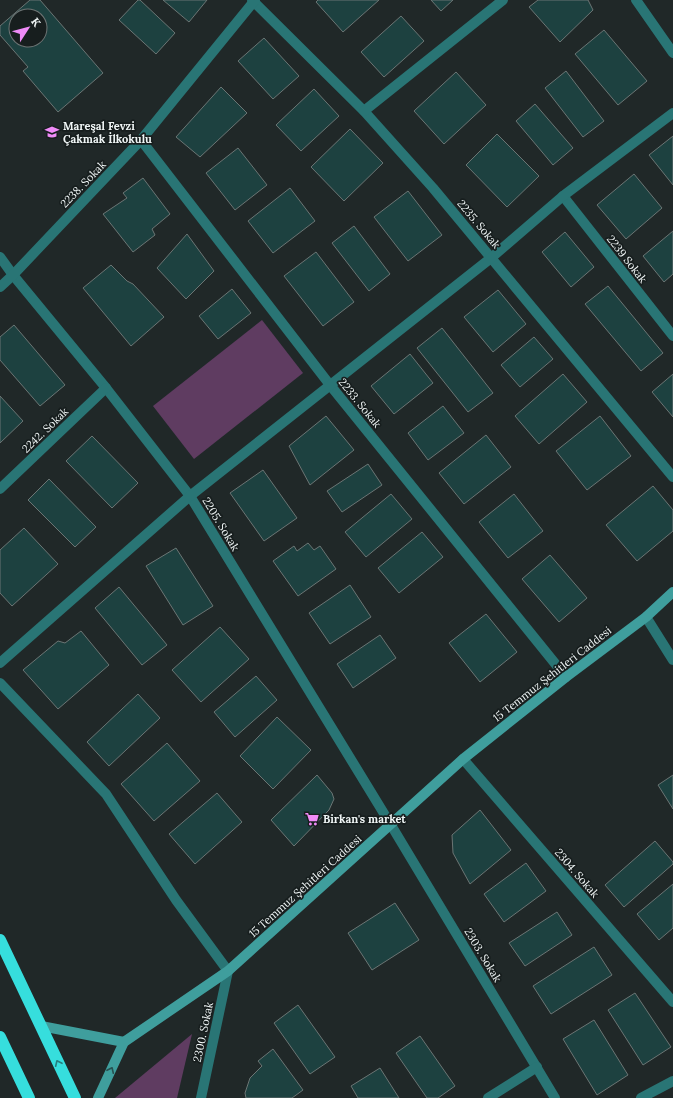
<svg xmlns="http://www.w3.org/2000/svg" width="673" height="1098" viewBox="0 0 673 1098" font-family="Lora,serif">
<rect width="100%" height="100%" fill="#202828"/>
<!-- green -->
<g fill="#5f3c61">
<path d="M262 320 303 373 194 459 153 406Z"/>
<path d="M192 1034 177 1098H115Z"/>
</g>
<!-- building -->
<g fill="#1d4140" stroke="#6b7574" fill-rule="evenodd">
<path d="M30 0H40L103 73 58 112 23 71 28 67 0 35V26ZM16 16H40V40H16Z"/>
<path d="M138 0H140L175 33 156 54 119 20Z"/>
<path d="M163 0H207L189 22Z"/>
<path d="M318 0H379L343 32 316 2Z"/>
<path d="M431 0H453L441 11Z"/>
<path d="M538 0H588L593 10 560 42 529 7Z"/>
<path d="M401 16 424 41 384 77 361 52Z"/>
<path d="M604 30 647 81 618 105 575 54Z"/>
<path d="M264 38 299 76 273 99 238 61Z"/>
<path d="M566 71 604 121 583 137 545 88Z"/>
<path d="M456 72 486 105 444 144 414 111Z"/>
<path d="M221 87 247 113 200 157 176 137Z"/>
<path d="M314 89 339 116 301 151 276 125Z"/>
<path d="M535 104 573 148 553 165 516 121Z"/>
<path d="M350 129 383 163 344 201 311 167Z"/>
<path d="M497 134 539 176 507 207 466 165Z"/>
<path d="M673 136V185L649 155Z"/>
<path d="M238 148 267 185 235 210 206 173Z"/>
<path d="M634 174 662 208 626 239 597 205Z"/>
<path d="M143 178 170 214 152 229 155 235 133 252 103 214 127 198 123 193Z"/>
<path d="M290 188 315 221 273 253 248 221Z"/>
<path d="M408 191 442 235 408 261 374 217Z"/>
<path d="M354 226 390 274 369 291 332 243Z"/>
<path d="M673 231V274L664 282 643 256Z"/>
<path d="M565 232 594 267 571 287 542 252Z"/>
<path d="M187 234 214 271 186 299 157 268Z"/>
<path d="M316 252 354 302 323 326 284 276Z"/>
<path d="M111 265 127 281 133 284 164 317 131 346 83 288Z"/>
<path d="M608 286 663 353 641 371 585 304Z"/>
<path d="M232 289 251 313 218 339 199 316Z"/>
<path d="M498 290 526 324 493 352 464 317Z"/>
<path d="M14 325 65 385 40 406 0 360V337Z"/>
<path d="M442 328 493 393 468 412 417 348Z"/>
<path d="M534 337 553 359 520 387 501 365Z"/>
<path d="M410 354 433 383 394 414 371 386Z"/>
<path d="M563 374 587 402 539 444 515 416Z"/>
<path d="M673 374V417L652 392Z"/>
<path d="M0 396 23 421 0 443Z"/>
<path d="M443 406 464 433 428 460 408 433Z"/>
<path d="M326 416 354 450 310 485 289 446Z"/>
<path d="M600 416 631 456 587 490 556 451Z"/>
<path d="M486 435 511 467 464 504 439 473Z"/>
<path d="M92 436 138 483 112 508 66 461Z"/>
<path d="M368 464 382 485 342 512 327 491Z"/>
<path d="M263 470 297 518 264 541 230 493Z"/>
<path d="M49 479 96 527 75 547 28 500Z"/>
<path d="M653 486 673 510V531L637 561 606 525Z"/>
<path d="M391 494 412 519 366 557 345 532Z"/>
<path d="M514 494 543 531 508 558 479 522Z"/>
<path d="M24 528 58 564 12 606 0 593V550Z"/>
<path d="M422 532 443 557 399 593 378 568Z"/>
<path d="M308 543 314 550 320 546 336 569 298 596 273 561 294 546 297 551Z"/>
<path d="M176 548 213 606 183 625 146 566Z"/>
<path d="M550 555 587 598 559 622 522 579Z"/>
<path d="M350 585 371 617 330 644 309 613Z"/>
<path d="M119 587 167 645 142 665 95 608Z"/>
<path d="M486 614 517 652 480 682 449 643Z"/>
<path d="M220 627 249 659 201 702 172 670Z"/>
<path d="M81 631 109 665 58 709 23 670 58 641 65 643Z"/>
<path d="M380 635 396 658 353 688 337 664Z"/>
<path d="M256 676 277 700 235 737 214 712Z"/>
<path d="M138 694 160 718 109 766 87 742Z"/>
<path d="M277 717 311 750 273 789 240 756Z"/>
<path d="M167 743 200 781 154 821 121 784Z"/>
<path d="M317 775 332 793 334 799 329 810 294 846 271 820Z"/>
<path d="M673 775V809L658 785Z"/>
<path d="M217 793 242 822 195 864 169 834Z"/>
<path d="M480 810 511 850 470 884 453 853 452 835Z"/>
<path d="M655 841 673 862V864L624 907 605 885Z"/>
<path d="M526 863 546 891 504 922 484 894Z"/>
<path d="M673 884V928L659 940 637 914Z"/>
<path d="M395 903 419 940 372 970 348 933Z"/>
<path d="M557 912 572 935 525 966 509 943Z"/>
<path d="M594 947 612 975 551 1014 533 986Z"/>
<path d="M635 993 671 1047 643 1065 608 1010Z"/>
<path d="M298 1005 335 1057 310 1074 274 1023Z"/>
<path d="M594 1020 628 1075 597 1095 563 1039Z"/>
<path d="M420 1036 455 1086 438 1098H427L396 1053Z"/>
<path d="M273 1049 303 1090 292 1098H246L245 1093 250 1078 262 1066 258 1061Z"/>
<path d="M380 1068 399 1098H358L351 1086Z"/>
</g>
<g fill="none" stroke-linecap="round" stroke-linejoin="round">
<!-- street -->
<g stroke="#297575" stroke-width="10">
<path d="M252 0 364 111 433 188 673 477"/>
<path d="M636 0 673 53"/>
<path d="M364 111 503 0"/>
<path d="M141 140 330 385 566 677"/>
<path d="M563 196 673 336"/>
<path d="M0 257 13 275 106 388 190 496 391 825 555 1098"/>
<path d="M0 287 13 275 141 140 255 0"/>
<path d="M0 489 106 388"/>
<path d="M646 617 673 660"/>
<path d="M0 663 190 496 491 258 563 196 673 113"/>
<path d="M0 683 106 794 176 900 228 971 201 1098"/>
<path d="M463 759 673 1002"/>
<path d="M488 1098 537 1067"/>
<path d="M641 1098 673 1081"/>
</g>
<!-- secondary -->
<g stroke="#3f9e9d" stroke-width="10">
<path d="M41 1026 124 1042"/>
<path d="M98 1098 124 1042 228 971 463 759 566 677 646 617 673 592"/>
</g>
<!-- highway -->
<g stroke="#36dedd" stroke-width="12">
<path d="M0 940 75 1098"/>
<path d="M0 1037 29 1098"/>
</g>
</g>
<!-- one-way arrows -->
<defs><path id="oneway-chevron" d="M-2-3.5L2.5 0L-2 3.5" fill="none" stroke-width="1.6" stroke-linecap="round" stroke-linejoin="round"/></defs>
<use stroke="#267e7e" href="#oneway-chevron" transform="translate(58 1063) rotate(-115)"/>
<use stroke="#275151" href="#oneway-chevron" transform="translate(111 1070) rotate(-65)"/>
<!-- icons -->
<defs>
<symbol id="school-bare" viewBox="-9 -9 18 18"><path d="M0-5L7-2L0 1L-7-2ZM-4 1L0 2.5L4 1V4Q0 6-4 4Z" fill="#ef8bf7" stroke="#171e1e" stroke-width="2.5" paint-order="stroke"/></symbol>
<symbol id="supermarket-bare" viewBox="-9 -9 18 18"><path d="M-6-5.5h2.5l.6 2H6L4.5 2H-2.5L-4.4-4H-6ZM-1.5 3.2a1.3 1.3 0 1 0 .1 0ZM3 3.2a1.3 1.3 0 1 0 .1 0Z" fill="#ef8bf7" stroke="#171e1e" stroke-width="2.5" paint-order="stroke"/></symbol>
</defs>
<g fill-rule="evenodd">
<use href="#school-bare" x="42" y="122" width="20" height="20"/>
<use href="#supermarket-bare" x="302" y="809" width="20" height="20"/>
</g>
<g text-anchor="middle" stroke-width="3.5" stroke-linejoin="round" paint-order="stroke">
<!-- poi labels -->
<g font-size="11" font-weight="bold" fill="#f0f6f6" stroke="#171e1e" text-anchor="start">
<text x="63" y="130">Mareşal Fevzi<tspan x="63" dy="13">Çakmak İlkokulu</tspan></text>
<text x="323" y="823">Birkan's market</text>
</g>
<!-- street labels -->
<g font-size="11" fill="#f0f6f6" stroke="#171e1e">
<text transform="translate(83 184) rotate(-46)" y="4">2238. Sokak</text>
<text transform="translate(479 224) rotate(50)" y="4">2235. Sokak</text>
<text transform="translate(627 259) rotate(52)" y="4">2239 Sokak</text>
<text transform="translate(360 403) rotate(51)" y="4">2233. Sokak</text>
<text transform="translate(45 430) rotate(-44)" y="4">2242. Sokak</text>
<text transform="translate(221 524) rotate(59)" y="4">2205. Sokak</text>
<text transform="translate(552 674) rotate(-38)" y="4">15 Temmuz Şehitleri Caddesi</text>
<text transform="translate(577 873) rotate(49)" y="4">2304. Sokak</text>
<text transform="translate(305 886) rotate(-42)" y="4">15 Temmuz Şehitleri Caddesi</text>
<text transform="translate(483 955) rotate(59)" y="4">2303. Sokak</text>
<text transform="translate(203 1032) rotate(-78)" y="4">2300. Sokak</text>
</g>
</g>
<!-- north arrow -->
<g transform="translate(28 28) rotate(54)"><circle r="19" fill="#171e1e" stroke="#6e7474"/>
<path d="M0-3L7 15L0 10L-7 15Z" fill="#ef8bf7"/>
<text y="-6" font-size="11" font-weight="bold" text-anchor="middle" fill="#f0f6f6">K</text>
</g>
</svg>
